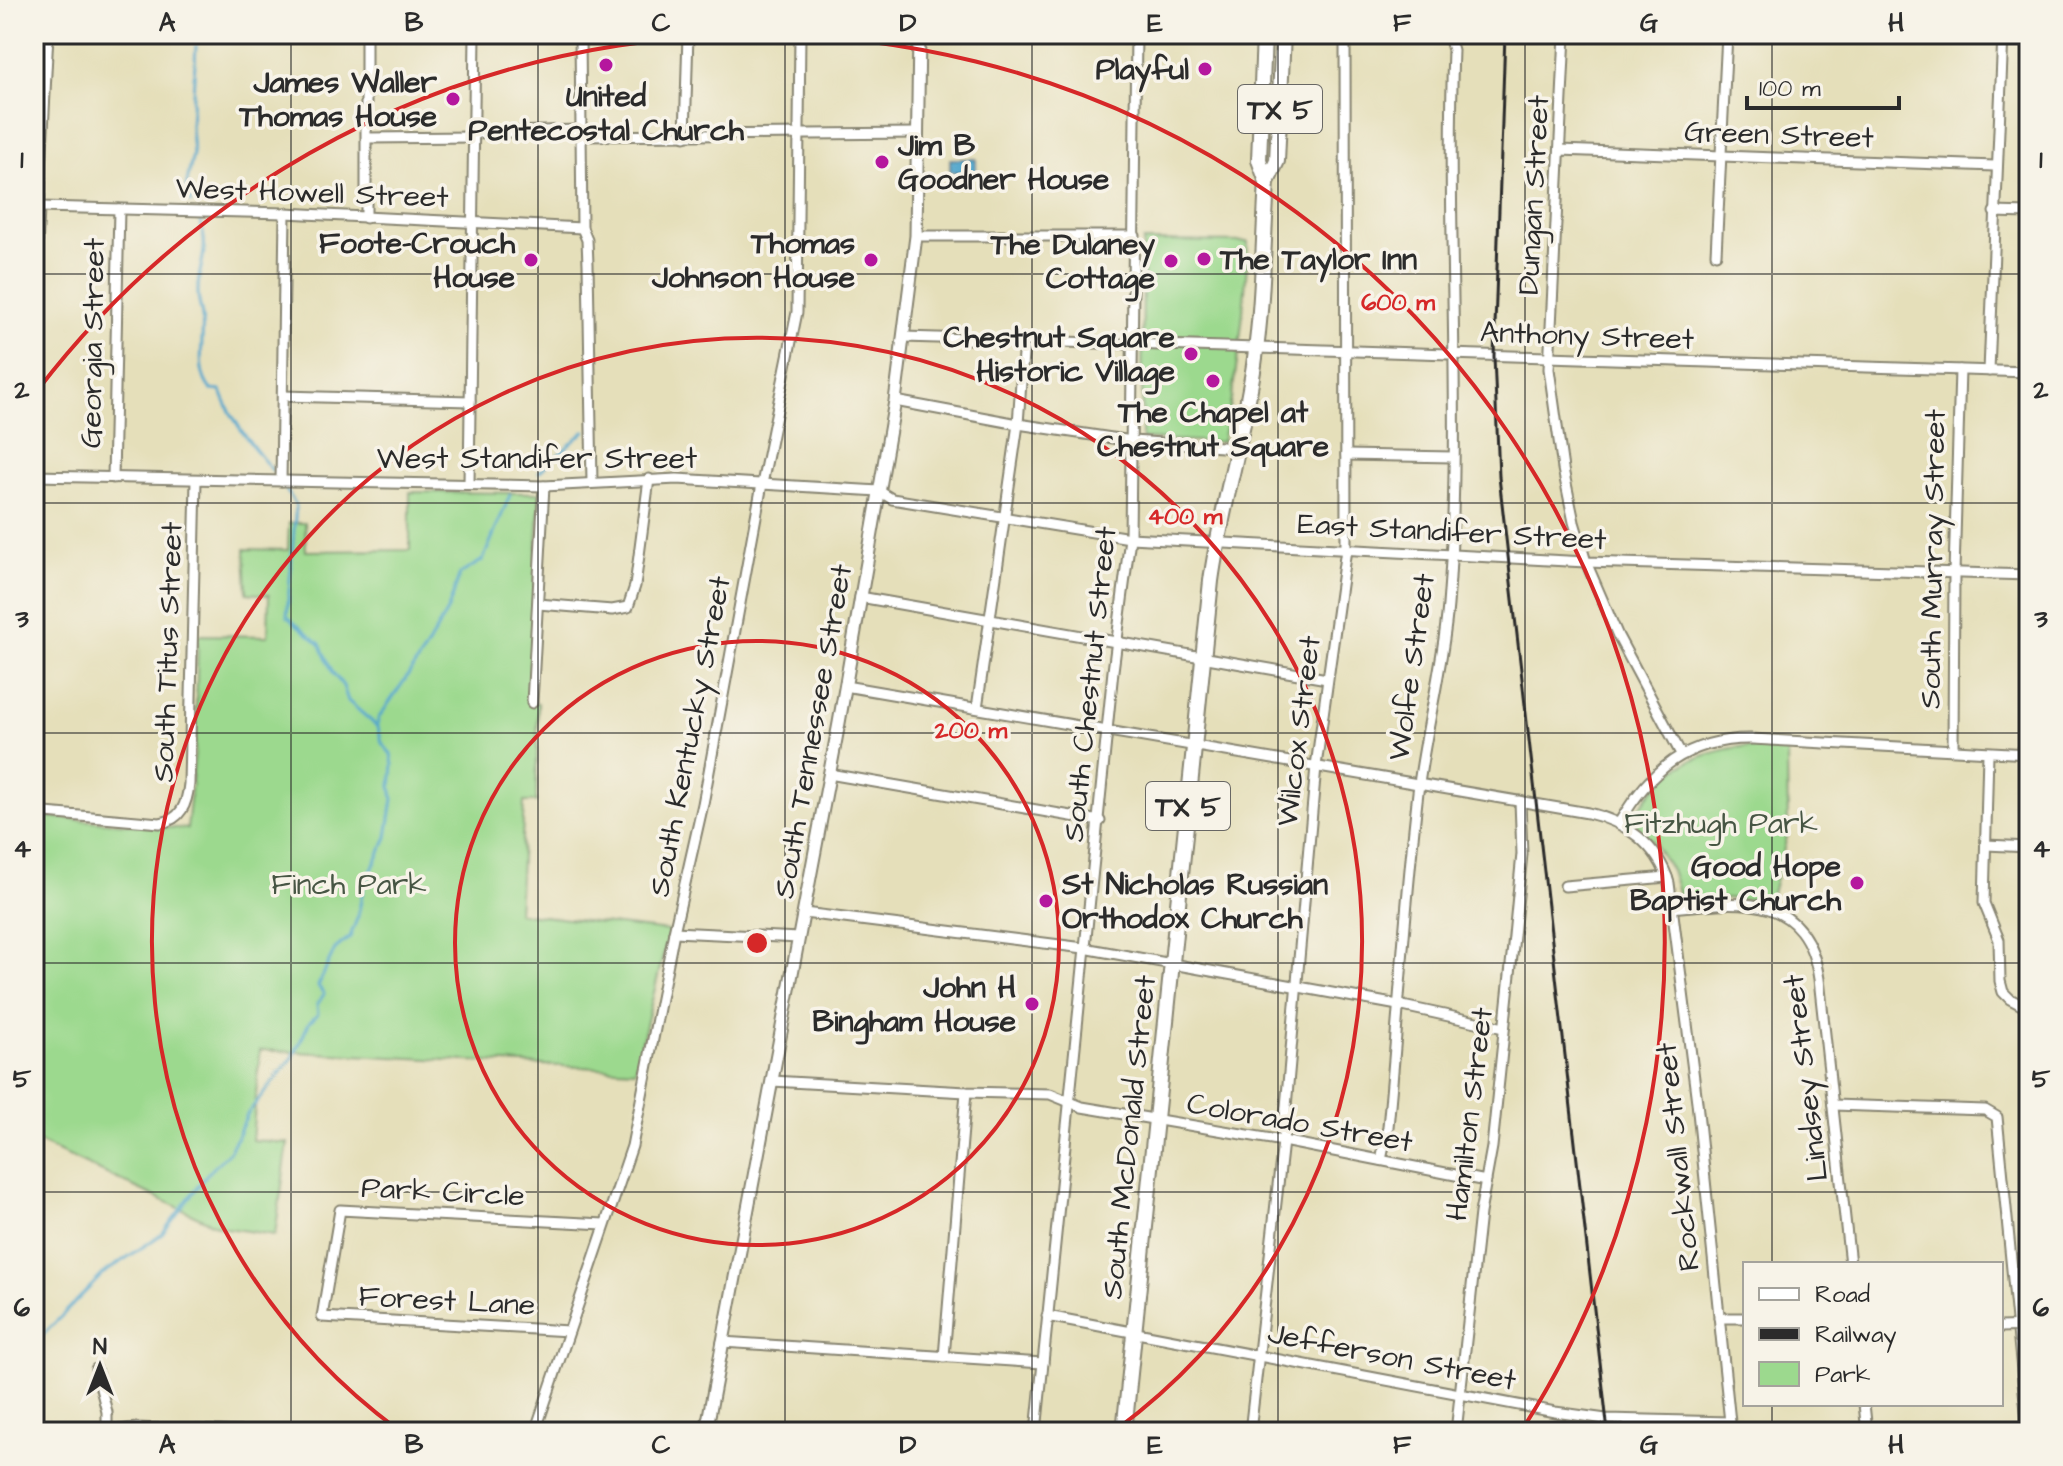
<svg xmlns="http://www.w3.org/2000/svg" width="2063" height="1466" viewBox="0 0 2063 1466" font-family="'Architects Daughter',sans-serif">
<rect width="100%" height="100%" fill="#f7f3e8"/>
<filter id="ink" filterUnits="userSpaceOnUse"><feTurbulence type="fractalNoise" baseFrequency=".0125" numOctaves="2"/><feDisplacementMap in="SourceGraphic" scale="16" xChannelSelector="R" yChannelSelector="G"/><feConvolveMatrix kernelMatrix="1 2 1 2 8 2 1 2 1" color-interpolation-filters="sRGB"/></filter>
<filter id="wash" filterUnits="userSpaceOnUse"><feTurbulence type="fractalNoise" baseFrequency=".006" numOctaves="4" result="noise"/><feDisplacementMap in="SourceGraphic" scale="32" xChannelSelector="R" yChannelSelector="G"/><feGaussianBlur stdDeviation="1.8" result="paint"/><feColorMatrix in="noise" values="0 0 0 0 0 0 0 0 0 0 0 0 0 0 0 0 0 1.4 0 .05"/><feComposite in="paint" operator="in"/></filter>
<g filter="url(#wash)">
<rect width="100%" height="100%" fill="#e5dfba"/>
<!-- green -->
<g fill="#9cd98e" stroke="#64825c" stroke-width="2">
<path d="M1143 241 1248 242C1245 310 1238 375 1222 442L1142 439Z"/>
<path d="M410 492 540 493 528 703H538L536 802H524L518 913 669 931 635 1070 260 1050 252 1140 288 1143 275 1235 220 1227 34 1140V816L187 829 195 752 198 635 268 636 269 595 247 593 245 549 288 550 289 523H305L306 551 410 550Z"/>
<path d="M1739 747 1787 750 1788 833 1770 901 1723 898 1681 901 1671 870 1652 841 1632 821C1658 773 1686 756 1739 747Z"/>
</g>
<!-- water -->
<rect fill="#4fa5cc" stroke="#3d687c" stroke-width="2" x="950" y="159" width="26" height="13"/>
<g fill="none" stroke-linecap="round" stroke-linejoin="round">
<!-- stream -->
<g stroke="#4fa5cc" stroke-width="3">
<path d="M191 203 186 187 193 154 191 126 196 46"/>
<path d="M199 219C212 253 197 264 198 293 198 301 201 309 202 317 205 341 194 370 211 390L221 391C231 420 252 447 272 470"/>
<path d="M539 472 585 431"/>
<path d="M378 725V719L424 652 448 609 460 574 483 560 510 495"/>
<path d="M34 1344 104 1273 162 1234 207 1174 230 1151 248 1113 293 1057 309 1023 318 1014 317 1005 324 994 318 986 335 949 350 937 358 916 363 889 387 837 393 799 391 786 393 765 391 754 382 743 378 727 348 701 343 686 333 673 320 644 287 616 296 505 286 490"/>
</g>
</g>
</g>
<g filter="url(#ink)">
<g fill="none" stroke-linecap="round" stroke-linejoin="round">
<defs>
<g id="minor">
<path d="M366 34V218"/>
<path d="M580 34 582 228 587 240 588 264 592 483"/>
<path d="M1565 34 1549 369 1563 469 1574 522 1586 562 1618 636 1681 754"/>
<path d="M2027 34 2029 35"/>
<path d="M474 133 579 130"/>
<path d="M580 136 918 133"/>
<path d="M685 136 688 34"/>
<path d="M368 138 474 137"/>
<path d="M1560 150 1995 166"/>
<path d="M40 207 285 213 582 228"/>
<path d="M1994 212 2029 213"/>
<path d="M916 236H1135"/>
<path d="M1716 254 1727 34"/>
<path d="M34 307 48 34"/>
<path d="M904 337 2029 372"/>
<path d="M1989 371 2003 34"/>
<path d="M283 396 470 401"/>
<path d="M895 401 1018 424 1132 441 1237 448"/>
<path d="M1346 455 1453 457"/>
<path d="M34 476 544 486 677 479 879 491 892 499 1130 538 1586 562 2029 575"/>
<path d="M113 478 119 209"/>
<path d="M281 481 285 213"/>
<path d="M469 484 475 34"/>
<path d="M860 597 1327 679"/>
<path d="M538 604 612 610 628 607 635 586 649 479"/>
<path d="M845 686 1588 813C1625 821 1658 845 1669 883L1697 1102 1731 1432"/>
<path d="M532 703 544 486"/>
<path d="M977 708 1018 424 1024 340"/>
<path d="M1953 749 1954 573 1960 370"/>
<path d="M1988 753 1984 903 1999 940 2000 981 2003 992 2010 999 2029 1009"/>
<path d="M829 774 1100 821"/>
<path d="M34 812 160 823C181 820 187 804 189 784L196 480"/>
<path d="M1619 823C1650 770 1687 738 1752 739L2029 754"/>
<path d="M1986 845 2029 847"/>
<path d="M1565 886 1667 877"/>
<path d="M1672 908C1739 901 1806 891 1819 979L1850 1264"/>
<path d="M804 913 1084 948 1398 1005 1504 1028"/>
<path d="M674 932 799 938"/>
<path d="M772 1081 966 1092 1050 1094 1082 1107 1283 1141 1486 1181"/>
<path d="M1833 1105 1985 1110 1997 1117 2028 1432"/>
<path d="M1381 1160 1388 1127C1399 1013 1405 898 1419 784 1427 724 1443 666 1448 605 1463 421 1446 235 1453 50L1450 40 1444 34"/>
<path d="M1047 1316 1555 1412 1606 1419 1730 1422"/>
<path d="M1719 1318H1745"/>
<path d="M2001 1327 2029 1326"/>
<path d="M569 1331 322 1317 340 1210 604 1224"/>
<path d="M722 1342 1043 1363"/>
<path d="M944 1357 966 1092"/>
<path d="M96 1369 107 1412V1432"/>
<path d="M1864 1404 1867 1432"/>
<path d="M100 1432 137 1428 243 1432"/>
<path d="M535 1432 632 1146 674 932 703 804 762 484 797 312 800 34"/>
<path d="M1036 1432 1113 671 1130 538 1136 34"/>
<path d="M1250 1432 1283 1141 1316 766 1346 549 1345 34"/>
<path d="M1456 1432 1480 1213 1492 1147 1514 936 1522 854 1520 801"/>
</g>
<path id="tertiary" d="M706 1432 839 723 895 401 916 236 919 34"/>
<g id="primary">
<path d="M1264 34 1259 160 1267 182"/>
<path d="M1124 1432 1211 581C1221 508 1243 438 1254 365 1263 305 1263 243 1267 182L1277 161 1283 34"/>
</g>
</defs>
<!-- minor casing -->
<use href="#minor" stroke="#888572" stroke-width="13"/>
<!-- tertiary casing -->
<use href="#tertiary" stroke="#888572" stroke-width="15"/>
<!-- primary casing -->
<use href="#primary" stroke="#888572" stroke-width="18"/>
<!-- minor -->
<use href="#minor" stroke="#fff" stroke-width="9"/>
<!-- tertiary -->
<use href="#tertiary" stroke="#fff" stroke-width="11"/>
<!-- primary -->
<use href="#primary" stroke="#fff" stroke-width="14"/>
<!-- rail -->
<path stroke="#2b2b2b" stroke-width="3" d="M1505 34 1494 356 1499 477 1608 1432"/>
</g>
</g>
<!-- grid -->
<path fill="none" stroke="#2b2b2b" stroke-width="2" stroke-opacity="0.55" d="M291 34V1432M538 34V1432M785 34V1432M1032 34V1432M1278 34V1432M1525 34V1432M1772 34V1264M34 274H2029M34 503H2029M34 733H2029M34 963H2029M34 1192H2029M1772 1404V1432"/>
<!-- distance rings -->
<g fill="none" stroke="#d62828" stroke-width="4">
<circle cx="757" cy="943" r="302"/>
<path d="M397 1429A605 605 0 1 1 1117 1429"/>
<path d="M37 391A907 907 0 0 1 1522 1430"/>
</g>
<!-- markers -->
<g fill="#b5179e" stroke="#f7f3e8" stroke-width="3">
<circle cx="606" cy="65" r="8"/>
<circle cx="1205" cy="69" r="8"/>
<circle cx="453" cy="99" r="8"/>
<circle cx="882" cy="162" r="8"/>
<circle cx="1204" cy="259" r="8"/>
<circle cx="531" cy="260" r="8"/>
<circle cx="871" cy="260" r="8"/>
<circle cx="1171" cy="261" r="8"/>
<circle cx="1191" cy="354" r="8"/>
<circle cx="1213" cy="381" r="8"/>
<circle cx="1857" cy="883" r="8"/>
<circle cx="1046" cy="901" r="8"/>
<circle cx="1032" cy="1004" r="8"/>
</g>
<g text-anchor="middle" stroke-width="7" stroke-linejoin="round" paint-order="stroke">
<!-- shield labels -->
<g fill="#f7f3e8" stroke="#686764" stroke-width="2">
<rect x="1238" y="85" width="84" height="48" rx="6"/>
<rect x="1146" y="782" width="84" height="48" rx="6"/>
</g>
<g font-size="28" font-weight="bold" fill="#2b2b2b">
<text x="1280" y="119">TX 5</text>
<text x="1188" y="816">TX 5</text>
</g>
<!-- poi labels -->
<g font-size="30" font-weight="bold" fill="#2b2b2b" stroke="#f7f3e8" text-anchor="end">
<text x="1189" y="79">Playful</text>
<text x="437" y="92">James Waller<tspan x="437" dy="34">Thomas House</tspan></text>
<text x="606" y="106" text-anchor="middle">United<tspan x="606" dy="34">Pentecostal Church</tspan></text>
<text x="898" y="155" text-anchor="start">Jim B<tspan x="898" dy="34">Goodner House</tspan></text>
<text x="515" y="253">Foote-Crouch<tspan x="515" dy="34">House</tspan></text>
<text x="855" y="253">Thomas<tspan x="855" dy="34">Johnson House</tspan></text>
<text x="1155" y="254">The Dulaney<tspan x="1155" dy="34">Cottage</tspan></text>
<text x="1220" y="269" text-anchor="start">The Taylor Inn</text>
<text x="1175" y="347">Chestnut Square<tspan x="1175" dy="34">Historic Village</tspan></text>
<text x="1213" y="422" text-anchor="middle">The Chapel at<tspan x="1213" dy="34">Chestnut Square</tspan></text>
<text x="1841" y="876">Good Hope<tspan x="1841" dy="34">Baptist Church</tspan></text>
<text x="1062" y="894" text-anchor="start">St Nicholas Russian<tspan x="1062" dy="34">Orthodox Church</tspan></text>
<text x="1016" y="997">John H<tspan x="1016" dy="34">Bingham House</tspan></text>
</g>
<!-- street labels -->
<g font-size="30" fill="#2b2b2b" stroke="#f7f3e8">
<text transform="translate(1779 134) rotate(2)" y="10">Green Street</text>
<text transform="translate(312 192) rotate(2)" y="10">West Howell Street</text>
<text transform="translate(1533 195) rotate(-87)" y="10">Dungan Street</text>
<text transform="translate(1587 335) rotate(2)" y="10">Anthony Street</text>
<text transform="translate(92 343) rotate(-89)" y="10">Georgia Street</text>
<text x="537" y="468">West Standifer Street</text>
<text transform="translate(1452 531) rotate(3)" y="10">East Standifer Street</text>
<text transform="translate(1932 559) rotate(-89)" y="10">South Murray Street</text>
<text transform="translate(167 652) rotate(-88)" y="10">South Titus Street</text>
<text transform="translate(1411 667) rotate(-82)" y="10">Wolfe Street</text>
<text transform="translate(1089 684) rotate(-84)" y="10">South Chestnut Street</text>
<text transform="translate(812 731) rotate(-80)" y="10">South Tennessee Street</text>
<text transform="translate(1298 731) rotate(-83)" y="10">Wilcox Street</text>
<text transform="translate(689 736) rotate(-79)" y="10">South Kentucky Street</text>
<text transform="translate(1805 1078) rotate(-97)" y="10">Lindsey Street</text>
<text transform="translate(1469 1114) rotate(-83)" y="10">Hamilton Street</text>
<text transform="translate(1300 1122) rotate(10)" y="10">Colorado Street</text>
<text transform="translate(1128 1137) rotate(-84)" y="10">South McDonald Street</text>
<text transform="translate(1677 1157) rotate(-96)" y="10">Rockwall Street</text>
<text transform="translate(443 1191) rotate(3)" y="10">Park Circle</text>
<text transform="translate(447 1300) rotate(3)" y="10">Forest Lane</text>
<text transform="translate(1392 1356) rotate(11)" y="10">Jefferson Street</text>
</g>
<!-- park labels -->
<g font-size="30" fill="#475644" stroke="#f7f3e8">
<text x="1721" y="833">Fitzhugh Park</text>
<text x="349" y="894">Finch Park</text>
</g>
</g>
<circle cx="757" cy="943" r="12" fill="#d62828" stroke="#f7f3e8" stroke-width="4"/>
<g font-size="24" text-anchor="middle" font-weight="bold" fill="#d62828" stroke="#f7f3e8" stroke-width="7" stroke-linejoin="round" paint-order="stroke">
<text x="1398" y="310">600 m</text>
<text x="1185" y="524">400 m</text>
<text x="971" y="738">200 m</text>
</g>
<!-- margin -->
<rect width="2063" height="1466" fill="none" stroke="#f7f3e8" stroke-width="88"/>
<!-- legend -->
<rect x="1743" y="1262" width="260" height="144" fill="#f7f3e8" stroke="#a5a39c" stroke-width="2"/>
<rect x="1759" y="1288" width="40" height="12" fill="#ffffff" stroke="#a5a39c" stroke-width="2"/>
<text x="1815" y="1302" font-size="24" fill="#2b2b2b">Road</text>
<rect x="1759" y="1328" width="40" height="12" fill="#2b2b2b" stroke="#a5a39c" stroke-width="2"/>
<text x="1815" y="1342" font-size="24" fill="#2b2b2b">Railway</text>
<rect x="1759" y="1362" width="40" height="24" fill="#9cd98e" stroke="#a5a39c" stroke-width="2"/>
<text x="1815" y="1382" font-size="24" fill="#2b2b2b">Park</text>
<!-- north arrow -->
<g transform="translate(100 1366)" stroke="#f7f3e8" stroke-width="6" paint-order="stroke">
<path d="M0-6L14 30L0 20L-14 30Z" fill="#2b2b2b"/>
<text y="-12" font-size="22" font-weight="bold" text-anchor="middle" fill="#2b2b2b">N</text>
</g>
<!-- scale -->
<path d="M1747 96v12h152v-12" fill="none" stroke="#2b2b2b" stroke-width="4"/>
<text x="1759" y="96" font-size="24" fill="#2b2b2b" stroke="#f7f3e8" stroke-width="6" paint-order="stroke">100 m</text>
<rect x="44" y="44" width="1975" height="1378" fill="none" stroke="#2b2b2b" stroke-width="3"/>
<g font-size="26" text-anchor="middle" font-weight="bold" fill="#2b2b2b">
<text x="167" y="31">A</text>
<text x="414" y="31">B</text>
<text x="661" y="31">C</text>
<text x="908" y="31">D</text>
<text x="1155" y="31">E</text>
<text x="1402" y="31">F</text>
<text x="1649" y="31">G</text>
<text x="1896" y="31">H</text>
<text x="22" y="168">1</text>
<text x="2041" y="168">1</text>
<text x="22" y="398">2</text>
<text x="2041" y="398">2</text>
<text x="22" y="627">3</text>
<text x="2041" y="627">3</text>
<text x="22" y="857">4</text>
<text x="2041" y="857">4</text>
<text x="22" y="1087">5</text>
<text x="2041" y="1087">5</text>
<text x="22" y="1316">6</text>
<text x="2041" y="1316">6</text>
<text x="167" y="1453">A</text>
<text x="414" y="1453">B</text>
<text x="661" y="1453">C</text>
<text x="908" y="1453">D</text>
<text x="1155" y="1453">E</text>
<text x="1402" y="1453">F</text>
<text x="1649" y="1453">G</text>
<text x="1896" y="1453">H</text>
</g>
</svg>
